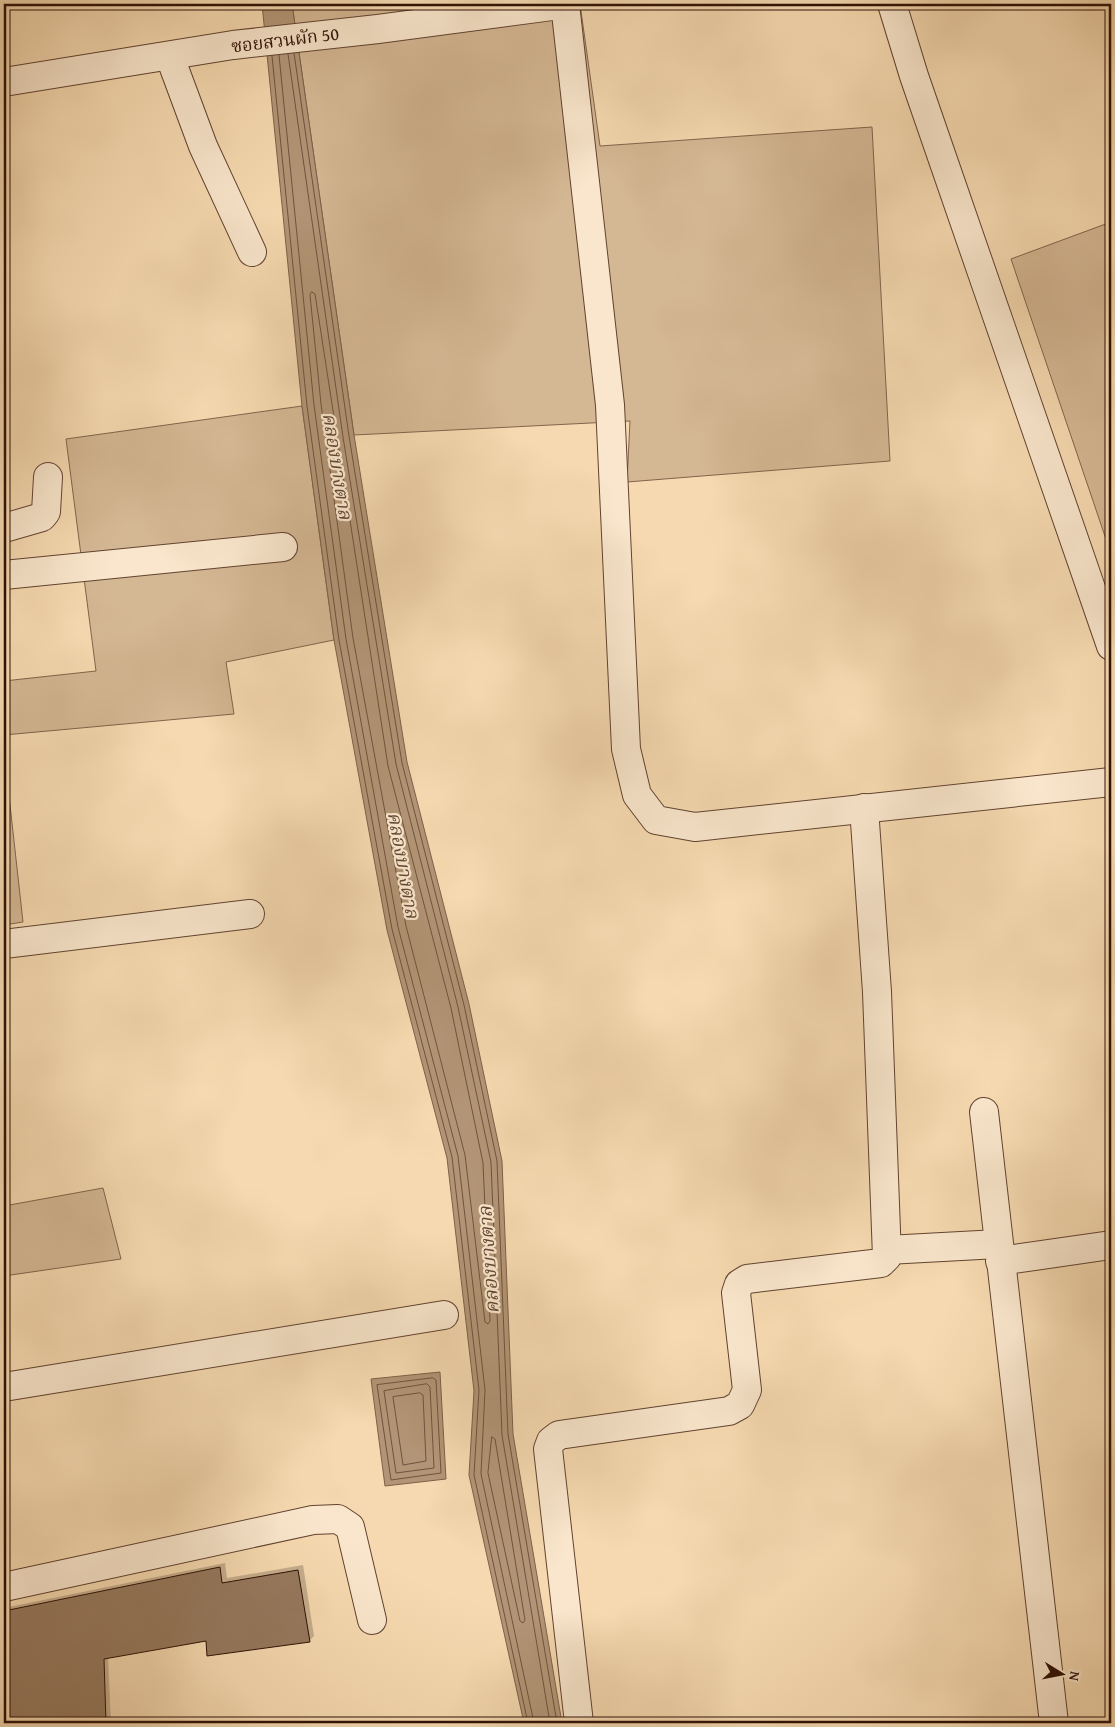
<svg xmlns="http://www.w3.org/2000/svg" width="1115" height="1727" viewBox="0 0 1115 1727" font-family="'Gentium Book Plus','Noto Serif Thai',serif">
<rect width="100%" height="100%" fill="#f6d9b0"/>
<filter id="stains"><feTurbulence type="fractalNoise" baseFrequency=".004" numOctaves="4"/><feColorMatrix values="0 0 0 0 .2 0 0 0 0 .09 0 0 0 0 .02 0 0 0 .5 -.17"/></filter>
<radialGradient id="worn" r=".72"><stop offset=".6" stop-color="#630" stop-opacity="0"/><stop offset="1" stop-color="#630" stop-opacity=".3"/></radialGradient>
<!-- green -->
<g fill="#d4b793" stroke="#82644c">
<path d="M292 4H580L600 146 872 127 890 461 627 482 630 421 354 435Z"/>
<path d="M1111 222V554L1011 259Z"/>
<path d="M302 406 334 640 226 662 234 714 4 735V681L96 671 66 439Z"/>
<path d="M4 751 23 922 4 925Z"/>
<path d="M103 1188 121 1259 4 1276V1206Z"/>
</g>
<!-- water -->
<g fill="#b29576" stroke="#7e6049">
<path d="M262 4H292L354 435 407 762 469 1004 502 1161 513 1434 562 1723H524L469 1475 474 1391 447 1158 387 930 334 640 302 406Z"/>
<path d="M440 1372 446 1479 385 1486 371 1379Z"/>
</g>
<!-- shadow -->
<path fill="#0003" d="M225 1563 227 1578 303 1565 314 1636 309 1641 207 1639 108 1657 111 1723H4V1608Z"/>
<g fill="none" stroke-linecap="round" stroke-linejoin="round">
<!-- shore -->
<g stroke="#70533e" stroke-width="1">
<path d="M294 53 349 436 402 763 464 1005 497 1161 508 1434 557 1723"/>
<path d="M288 54 343 437 396 764 458 1007 491 1162 502 1435 550 1723"/>
<path d="M279 55 314 405 346 639 398 927 458 1156 485 1390 481 1474 534 1723"/>
<path d="M272 56 307 406 339 640 392 929 452 1157 479 1390 474 1475 528 1723"/>
<path d="M312 292 315 294 388 766 451 1008 483 1163 490 1321 488 1324 485 1322 465 1155 406 926 353 638 321 404 310 295Z"/>
<path d="M433 1378 436 1380 441 1473 391 1480 377 1385Z"/>
<path d="M427 1384 430 1387 434 1468 396 1473 384 1391Z"/>
<path d="M420 1393 423 1395 426 1461 403 1465 393 1397Z"/>
<path d="M492 1437 495 1439 525 1620 523 1623 520 1621 488 1473Z"/>
</g>
</g>
<!-- building -->
<path fill="#96795e" stroke="#2f1106" d="M220 1567 222 1583 298 1570 310 1642 207 1656 206 1641 104 1659 106 1723H4V1611Z"/>
<g fill="none" stroke-linecap="round" stroke-linejoin="round">
<defs>
<g id="minor">
<path d="M565 4 610 405 626 749 637 795 656 820 695 827 1111 782"/>
<path d="M892 4 914 76 1111 646"/>
<path d="M170 57 203 146 252 252"/>
<path d="M4 82 233 45 378 29 567 4"/>
<path d="M4 528 42 517 46 512 48 477"/>
<path d="M4 575 283 547"/>
<path d="M4 944 250 914"/>
<path d="M984 1112 1054 1723"/>
<path d="M887 1250 998 1244"/>
<path d="M1000 1261 1111 1245"/>
<path d="M4 1387 444 1315"/>
<path d="M4 1587 313 1520 338 1519 350 1527 372 1620"/>
<path d="M579 1723 548 1449 551 1441 559 1435 729 1411 740 1405 747 1390 736 1293 739 1284 747 1279 881 1263 887 1257 877 992 864 808"/>
</g>
</defs>
<!-- minor casing -->
<use href="#minor" stroke="#614330" stroke-width="30"/>
<!-- minor -->
<use href="#minor" stroke="#f9e6cc" stroke-width="28"/>
</g>
<g text-anchor="middle" stroke-width="4.5" stroke-linejoin="round" paint-order="stroke">
<!-- street labels -->
<g font-size="18" fill="#2f1106" stroke="#f9e6cc">
<text transform="translate(285 40) rotate(-7)" y="6">ซอยสวนผัก 50</text>
</g>
<!-- water labels -->
<g font-size="19" font-style="italic" fill="#634633" stroke="#f9e6cc">
<text transform="translate(338 466) rotate(81)" y="7">คลองบางตาล</text>
<text transform="translate(404 865) rotate(80)" y="7">คลองบางตาล</text>
<text transform="translate(488 1260) rotate(-94)" y="7">คลองบางตาล</text>
</g>
</g>
<!-- margin -->
<rect width="1115" height="1727" fill="none" stroke="#f6d9b0" stroke-width="20"/>
<rect x="5" y="5" width="1105" height="1717" fill="none" stroke="#2f1106" stroke-width="2.5"/>
<rect x="10" y="10" width="1095" height="1707" fill="none" stroke="#2f1106"/>
<!-- north arrow -->
<g transform="translate(1062 1674) rotate(100)" stroke="#f9e6cc" stroke-width="4" paint-order="stroke">
<path d="M0-4L9 19L0 12L-9 19Z" fill="#2f1106"/>
<text y="-8" font-size="14" font-weight="bold" text-anchor="middle" fill="#2f1106">N</text>
</g>
<rect width="100%" height="100%" filter="url(#stains)"/>
<rect width="100%" height="100%" fill="url(#worn)"/>
</svg>
